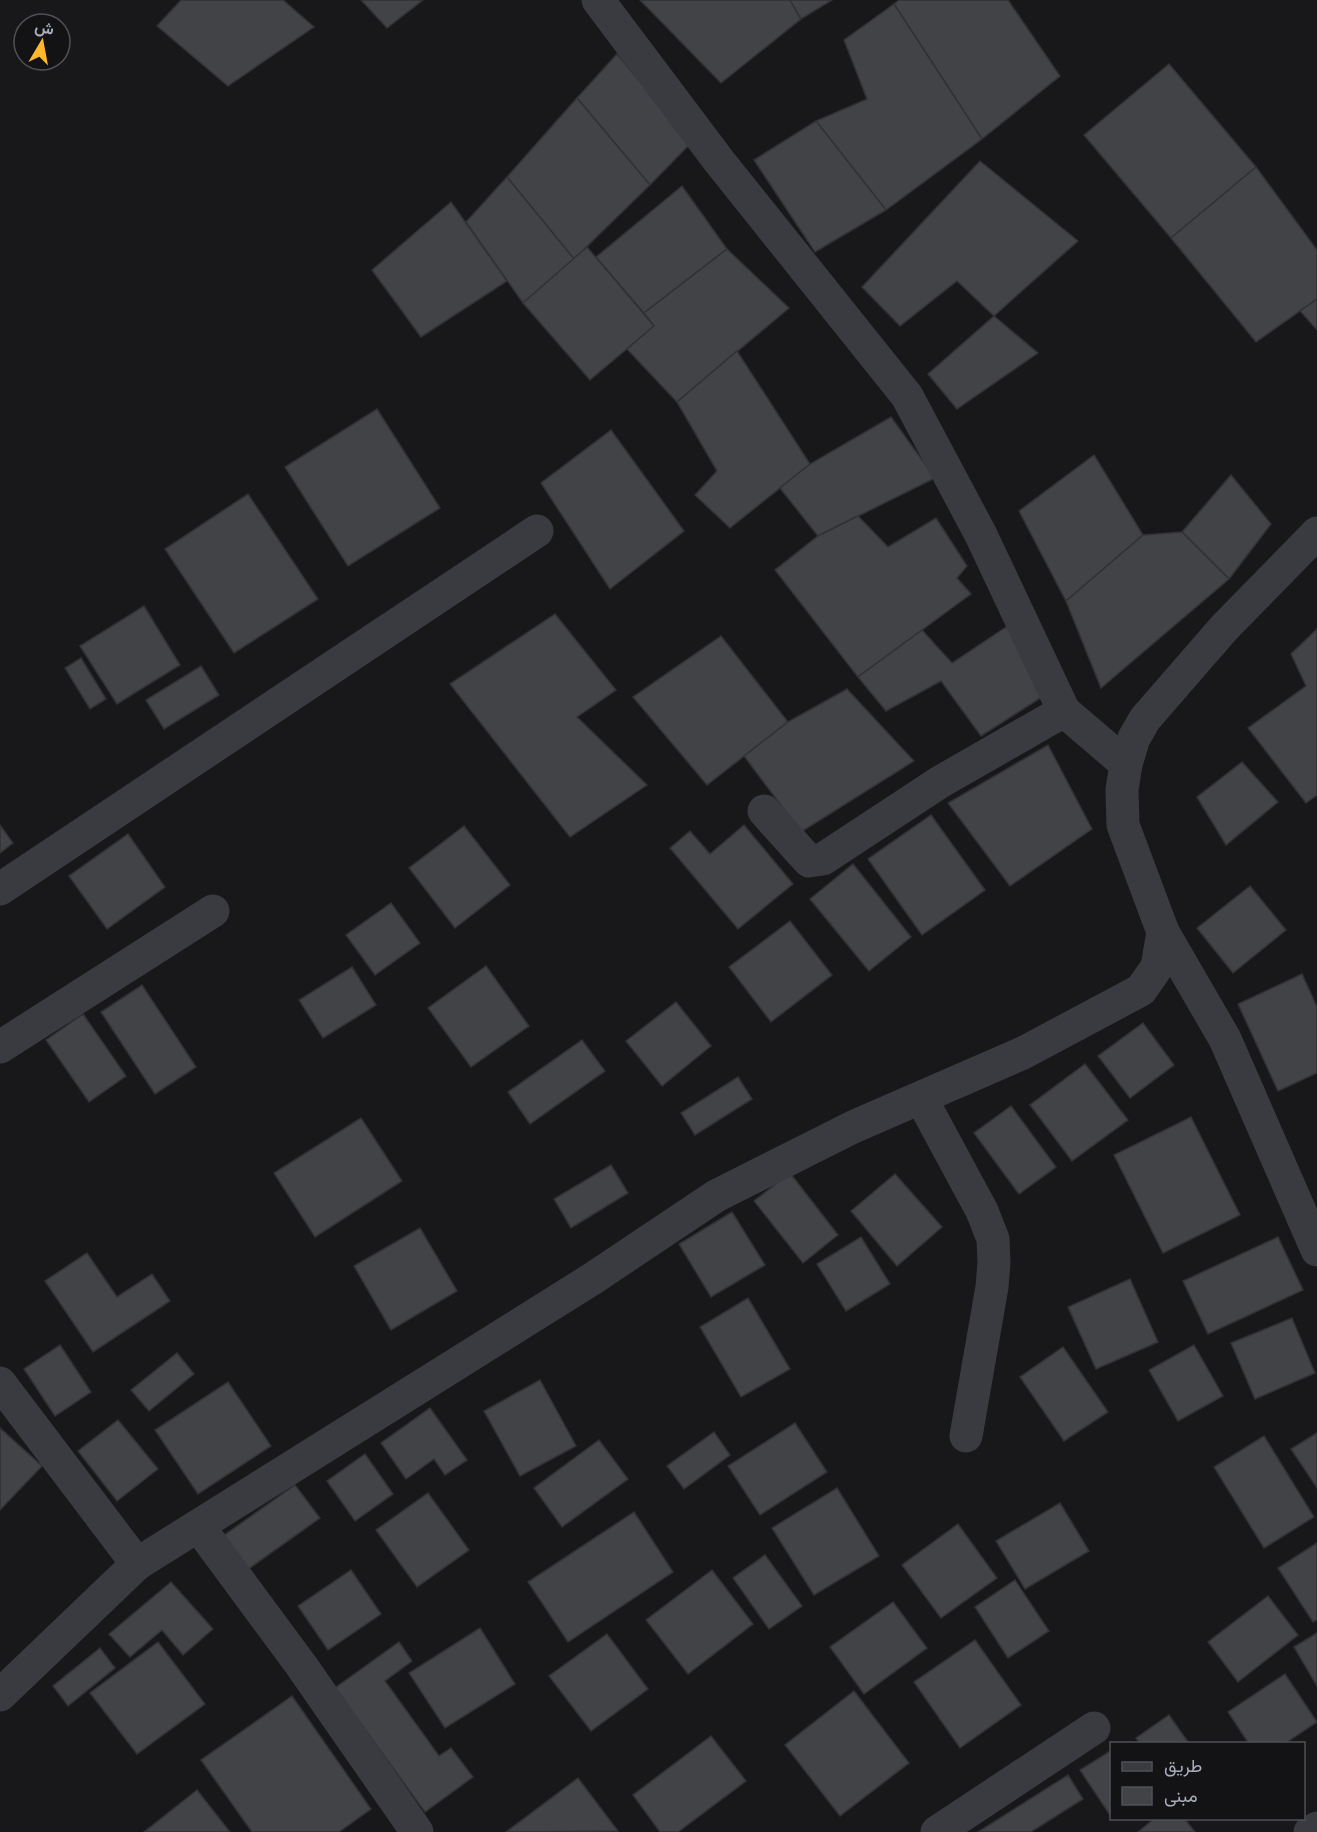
<svg xmlns="http://www.w3.org/2000/svg" width="1317" height="1832" viewBox="0 0 1317 1832" font-family="'Varela Round',Vazirmatn,sans-serif">
<rect width="100%" height="100%" fill="#18181a"/>
<!-- building -->
<g fill="#424347" stroke="#323236" stroke-width="1.5">
<path d="M181 0H283L314 27 228 86 157 26Z"/>
<path d="M361 0H423L387 28Z"/>
<path d="M640 0H790L801 19 721 83Z"/>
<path d="M790 0H832L801 19Z"/>
<path d="M899 0H1008L1060 76 982 139 894 4Z"/>
<path d="M894 4 982 139 886 210 816 121 867 99 844 40Z"/>
<path d="M617 54 691 143 650 185 577 98Z"/>
<path d="M1169 64 1256 167 1171 238 1084 135Z"/>
<path d="M577 98 650 185 574 259 507 177Z"/>
<path d="M816 121 886 210 815 252 754 160Z"/>
<path d="M980 161 1078 241 994 316 957 281 900 326 862 287Z"/>
<path d="M1256 167 1317 250V299L1256 342 1171 238Z"/>
<path d="M507 177 574 259 523 303 466 222Z"/>
<path d="M682 186 727 249 644 313 596 257Z"/>
<path d="M451 202 507 281 421 337 372 270Z"/>
<path d="M587 247 654 326 590 380 523 303Z"/>
<path d="M727 249 789 308 677 402 627 349 654 326 644 313Z"/>
<path d="M1317 299V330L1300 311Z"/>
<path d="M994 316 1038 353 957 409 928 374Z"/>
<path d="M737 351 810 464 730 528 695 495 717 471 677 402Z"/>
<path d="M377 409 440 508 348 566 285 467Z"/>
<path d="M891 417 935 478 818 536 780 488 810 464Z"/>
<path d="M611 430 684 531 610 589 541 483Z"/>
<path d="M1094 455 1143 535 1066 601 1019 511Z"/>
<path d="M1231 475 1271 524 1229 579 1182 532Z"/>
<path d="M248 494 318 599 234 653 165 549Z"/>
<path d="M858 516 888 547 936 518 967 566 957 578 971 594 858 677 775 570 818 536Z"/>
<path d="M1182 532 1229 579 1101 688 1066 601 1143 535Z"/>
<path d="M144 606 180 665 117 704 80 646Z"/>
<path d="M555 614 616 690 577 717 647 785 570 837 450 684Z"/>
<path d="M1009 625 1042 697 981 736 941 681 886 711 858 677 922 630 952 663Z"/>
<path d="M1317 629V795L1306 803 1248 728 1306 686 1291 654Z"/>
<path d="M721 636 788 722 707 785 633 697Z"/>
<path d="M81 658 106 699 90 709 65 668Z"/>
<path d="M201 666 219 695 164 729 146 700Z"/>
<path d="M847 689 914 761 801 832 744 756 788 722Z"/>
<path d="M1048 745 1092 829 1010 886 948 803Z"/>
<path d="M1242 762 1278 802 1226 845 1197 797Z"/>
<path d="M931 815 985 890 922 935 868 859Z"/>
<path d="M0 825 13 843 0 853Z"/>
<path d="M744 825 793 884 738 929 670 848 690 831 710 854Z"/>
<path d="M464 826 510 885 455 928 409 868Z"/>
<path d="M128 834 165 887 107 929 69 876Z"/>
<path d="M853 864 911 937 869 971 810 899Z"/>
<path d="M1250 886 1286 930 1233 973 1197 928Z"/>
<path d="M391 903 420 943 375 975 346 935Z"/>
<path d="M790 921 832 975 771 1022 729 967Z"/>
<path d="M486 966 529 1026 471 1067 428 1008Z"/>
<path d="M352 967 376 1005 323 1038 299 1000Z"/>
<path d="M1302 974 1317 1007V1073L1278 1091 1238 1004Z"/>
<path d="M142 985 196 1067 155 1094 101 1012Z"/>
<path d="M676 1002 711 1046 662 1086 626 1041Z"/>
<path d="M83 1014 126 1076 89 1102 46 1040Z"/>
<path d="M1143 1023 1174 1065 1130 1098 1098 1056Z"/>
<path d="M582 1040 605 1071 530 1124 508 1092Z"/>
<path d="M1085 1064 1128 1120 1072 1161 1030 1105Z"/>
<path d="M738 1077 752 1099 695 1135 681 1113Z"/>
<path d="M1011 1106 1056 1167 1019 1194 974 1133Z"/>
<path d="M1191 1117 1240 1215 1163 1253 1114 1155Z"/>
<path d="M361 1118 402 1181 315 1237 274 1173Z"/>
<path d="M611 1165 628 1193 571 1228 554 1199Z"/>
<path d="M790 1173 838 1235 803 1263 754 1201Z"/>
<path d="M895 1174 942 1227 897 1266 851 1211Z"/>
<path d="M732 1212 765 1265 711 1297 679 1244Z"/>
<path d="M420 1228 457 1291 391 1330 354 1266Z"/>
<path d="M861 1237 890 1284 846 1311 817 1264Z"/>
<path d="M1278 1237 1303 1290 1208 1334 1183 1281Z"/>
<path d="M87 1253 117 1297 152 1274 170 1301 93 1352 45 1281Z"/>
<path d="M1130 1279 1158 1342 1096 1369 1068 1307Z"/>
<path d="M748 1298 790 1369 741 1397 700 1327Z"/>
<path d="M1292 1318 1315 1373 1255 1399 1231 1343Z"/>
<path d="M60 1345 91 1392 55 1416 24 1369Z"/>
<path d="M1194 1345 1223 1396 1178 1421 1149 1370Z"/>
<path d="M1063 1347 1108 1412 1064 1441 1020 1377Z"/>
<path d="M177 1353 194 1374 149 1411 131 1390Z"/>
<path d="M540 1380 576 1446 520 1476 484 1411Z"/>
<path d="M228 1382 271 1446 198 1494 155 1430Z"/>
<path d="M430 1408 467 1460 445 1475 434 1459 406 1479 381 1443Z"/>
<path d="M118 1420 158 1469 117 1501 78 1451Z"/>
<path d="M795 1423 827 1472 760 1515 728 1466Z"/>
<path d="M0 1428 42 1466 0 1510Z"/>
<path d="M714 1432 730 1455 684 1489 667 1466Z"/>
<path d="M1317 1433V1488L1291 1449Z"/>
<path d="M1264 1436 1314 1517 1264 1548 1214 1467Z"/>
<path d="M599 1440 628 1479 562 1527 534 1488Z"/>
<path d="M365 1454 393 1494 355 1521 327 1481Z"/>
<path d="M295 1485 320 1518 247 1570 223 1536Z"/>
<path d="M837 1488 879 1556 814 1595 772 1528Z"/>
<path d="M428 1493 469 1550 417 1587 376 1530Z"/>
<path d="M1060 1503 1089 1551 1025 1589 996 1541Z"/>
<path d="M634 1512 673 1572 568 1642 528 1582Z"/>
<path d="M958 1524 997 1578 941 1618 902 1565Z"/>
<path d="M1317 1543V1620L1313 1622 1278 1568Z"/>
<path d="M765 1555 802 1606 769 1629 733 1578Z"/>
<path d="M351 1570 381 1614 328 1650 298 1606Z"/>
<path d="M712 1570 753 1624 688 1674 646 1620Z"/>
<path d="M1015 1580 1049 1631 1008 1658 975 1607Z"/>
<path d="M171 1582 213 1629 183 1655 162 1630 130 1657 109 1634Z"/>
<path d="M1268 1596 1298 1635 1238 1682 1208 1642Z"/>
<path d="M893 1602 927 1648 864 1694 830 1647Z"/>
<path d="M480 1628 515 1684 445 1728 409 1673Z"/>
<path d="M1317 1633V1686L1294 1647Z"/>
<path d="M607 1634 648 1689 591 1731 549 1676Z"/>
<path d="M975 1640 1021 1705 960 1748 914 1682Z"/>
<path d="M158 1642 205 1704 137 1754 90 1693Z"/>
<path d="M399 1642 412 1661 385 1681 439 1756 451 1748 473 1777 425 1812 335 1688Z"/>
<path d="M100 1648 115 1668 68 1706 53 1686Z"/>
<path d="M1285 1674 1317 1722 1284 1744H1249L1228 1712Z"/>
<path d="M854 1691 909 1763 840 1816 785 1745Z"/>
<path d="M292 1696 371 1809 339 1832H252L201 1760Z"/>
<path d="M1169 1715 1188 1742 1185 1744H1140L1136 1738Z"/>
<path d="M711 1736 746 1781 678 1832H660L633 1795Z"/>
<path d="M1112 1750V1818L1080 1770Z"/>
<path d="M1068 1775 1083 1799 1031 1832H978Z"/>
<path d="M578 1778 618 1831 506 1832Z"/>
<path d="M197 1790 230 1832H144Z"/>
<path d="M1155 1818H1184L1195 1832H1138Z"/>
</g>
<g fill="none" stroke-linecap="round" stroke-linejoin="round">
<!-- minor -->
<g stroke="#3a3b41" stroke-width="33">
<path d="M598 0 719 161 907 396 981 535 1064 711 1126 764"/>
<path d="M764 811 809 861 823 859 940 782 1064 711"/>
<path d="M0 889 537 531"/>
<path d="M1163 932 1225 1039 1317 1250"/>
<path d="M0 1047 213 911"/>
<path d="M921 1098 982 1211 993 1239 994 1263 992 1287 966 1436"/>
<path d="M0 1383 137 1564"/>
<path d="M199 1527 301 1665 417 1832"/>
<path d="M937 1832 1094 1728"/>
<path d="M1310 1832 1317 1828"/>
</g>
<!-- tertiary -->
<path stroke="#3a3b41" stroke-width="33" d="M0 1695 137 1564 592 1279 716 1196 853 1127 1023 1053 1141 990 1157 967 1163 932 1123 825 1122 790 1126 764 1134 738 1145 719 1224 628 1317 533"/>
</g>
<!-- legend -->
<rect x="1110" y="1742" width="195" height="78" fill="#131315" stroke="#4f5157" stroke-width="1.5"/>
<rect x="1122" y="1762" width="30" height="9" fill="#3a3b41" stroke="#4f5157" stroke-width="1.5"/>
<text x="1164" y="1772" font-size="18" fill="#a9aebb">طريق</text>
<rect x="1122" y="1787" width="30" height="18" fill="#424347" stroke="#4f5157" stroke-width="1.5"/>
<text x="1164" y="1802" font-size="18" fill="#a9aebb">مبنى</text>
<!-- north arrow -->
<g transform="translate(42 42) rotate(10)"><circle r="28" fill="#131315" stroke="#4f5157" stroke-width="1.5"/>
<path d="M0-4.5L10 22L0 15L-10 22Z" fill="#ffb72b"/>
<text y="-9" font-size="16" font-weight="bold" text-anchor="middle" fill="#a9aebb">ش</text>
</g>
</svg>
